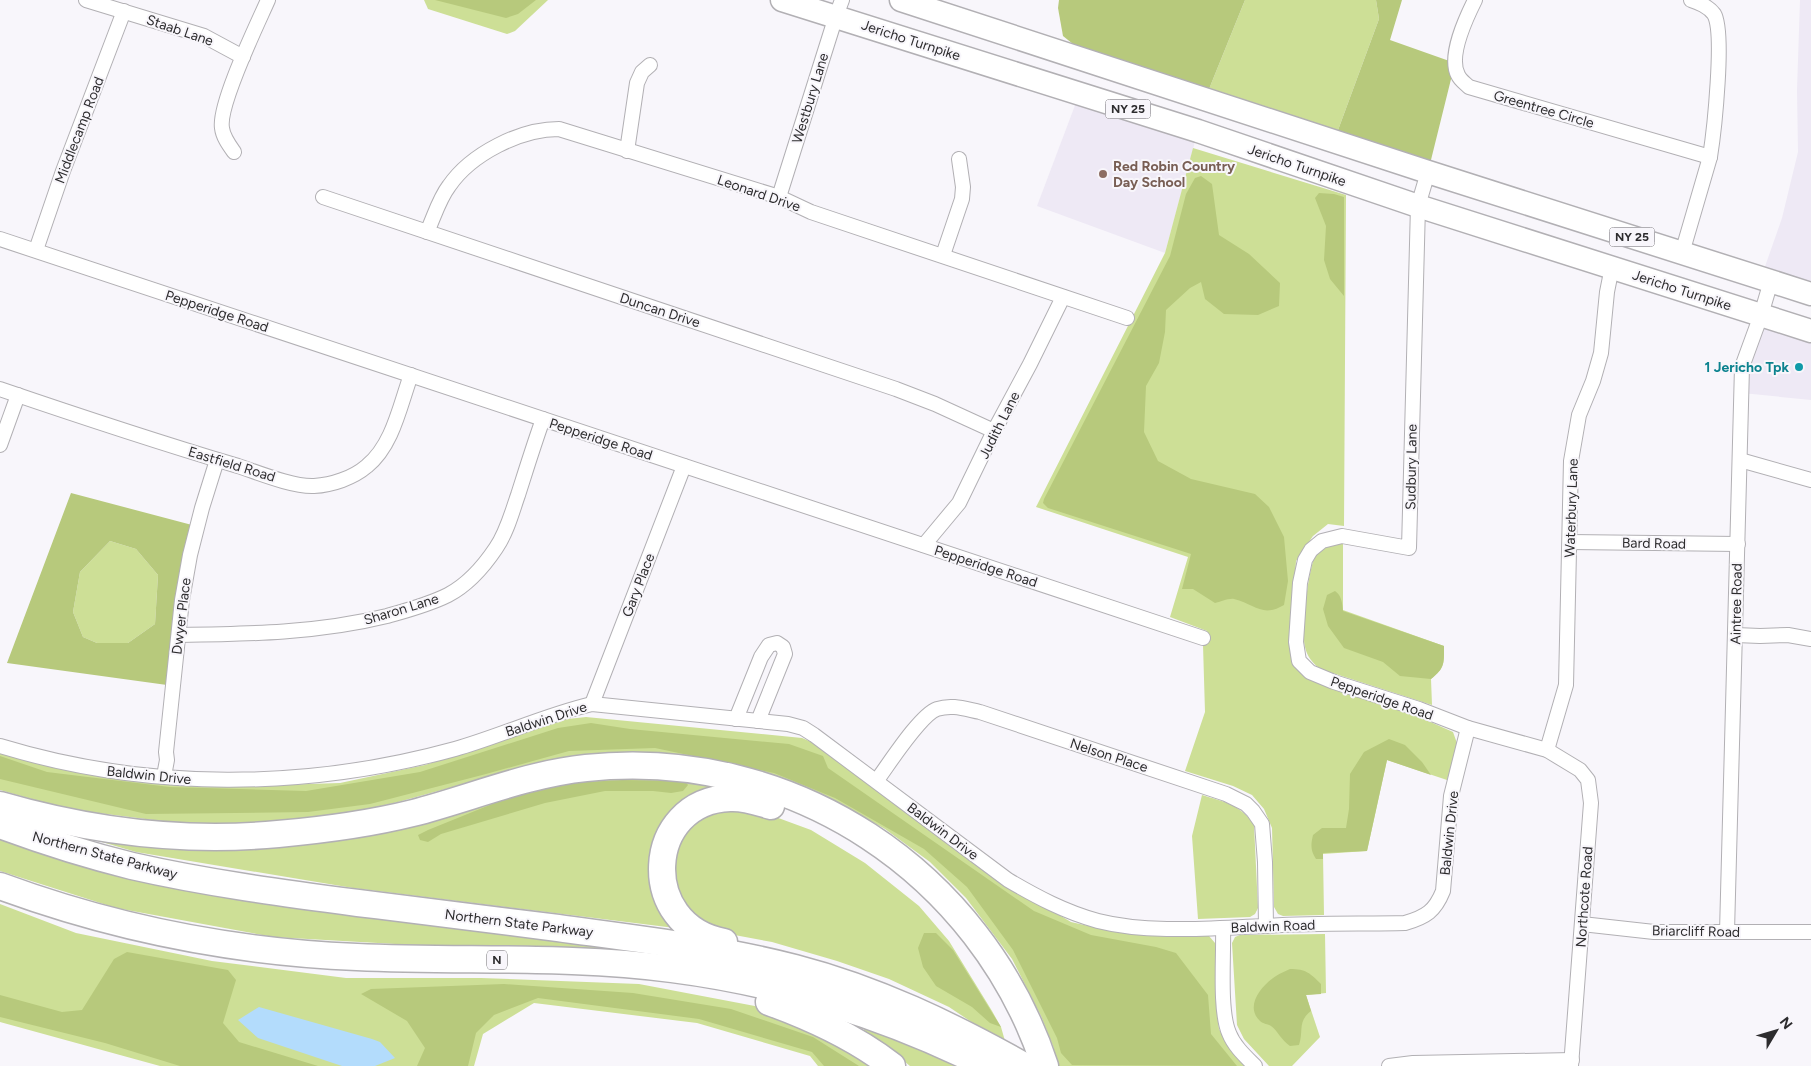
<svg xmlns="http://www.w3.org/2000/svg" width="1811" height="1066" viewBox="0 0 1811 1066" font-family="Figtree,sans-serif">
<rect width="100%" height="100%" fill="#f8f6fb"/>
<!-- built -->
<g fill="#eee9f5">
<path d="M1800 0H1811V295L1761 278 1782 218 1798 152 1797 90Z"/>
<path d="M1077 100 1196 138 1165 253 1037 206Z"/>
<path d="M1761 315 1811 332V400L1742 393Z"/>
</g>
<!-- green -->
<g fill="#cddf96">
<path d="M424 0H548L515 31 507 34 428 9Z"/>
<path d="M1245 0H1376L1379 19 1334 141 1205 99Z"/>
<path d="M1193 148 1346 195 1344 526 1328 524 1313 536 1296 561 1290 654 1295 666 1308 678 1426 720 1453 732 1458 746 1447 780 1387 760 1367 851 1323 854 1324 915 1283 916 1278 914 1274 907 1272 828 1264 809 1252 795 1233 786 1185 771 1205 712 1203 645 1207 631 1170 617 1188 557 1036 507 1165 253Z"/>
<path d="M110 541 136 549 158 575 155 624 128 643H97L83 637 73 612 80 572Z"/>
<path d="M1334 543 1343 544V610L1444 646C1444 663 1445 668 1431 679L1432 705 1320 669C1313 663 1307 657 1305 647 1301 632 1308 565 1317 552 1321 547 1328 545 1334 543Z"/>
<path d="M586 717 802 738 821 746 1014 888 1071 922 1115 932 1209 936 1215 943V993L1219 1029 1232 1052 1246 1066H1058L1053 1046 1041 1016 1012 959 966 898 930 862 885 829 832 799 760 772 694 758 621 752 555 759 398 802 324 819 254 823H177L67 809 0 790V752L69 770 157 783 244 786 340 783 425 765 568 719Z"/>
<path d="M670 776 755 795 673 821 675 928 353 888 136 852 78 835 253 846 557 779Z"/>
<path d="M1202 795C1224 802 1240 804 1254 825L1258 908 1255 914 1250 917 1198 919 1192 836Z"/>
<path d="M746 806 811 830 865 863 919 906 949 941 992 1011 1001 1027 1005 1041 1003 1043 949 1007 889 979 837 961 772 942 713 931 690 916 674 891 675 847 702 813Z"/>
<path d="M0 837 703 961 622 951 543 946H430L273 937 116 908 0 871Z"/>
<path d="M0 904 76 933 212 961 346 978H481L639 984 760 1007 848 1048 873 1066H818L810 1056 697 1023 534 1003 483 1034 474 1066H160L0 1022Z"/>
<path d="M1325 934 1326 993 1306 995 1320 1037 1292 1066H1269L1244 1039 1237 1025 1232 943 1235 937 1240 935Z"/>
<path d="M865 1028 965 1066H910L885 1045 863 1032Z"/>
</g>
<!-- forest -->
<g fill="#b7c97c" fill-rule="evenodd">
<path d="M435 0H536L518 14 506 18Z"/>
<path d="M1059 0H1245L1205 99 1098 64 1063 36 1058 8Z"/>
<path d="M1376 0H1402L1390 40 1455 63 1428 172 1334 141 1379 19Z"/>
<path d="M1201 176 1212 184 1219 235 1249 254 1280 283 1279 306 1258 315 1224 314 1205 299 1201 282 1190 288 1166 310 1165 332 1159 363 1146 386 1144 432 1158 461 1191 479 1255 494 1269 507 1284 537 1288 581 1284 605C1262 618 1255 604 1234 599 1229 598 1220 602 1215 603L1193 589H1182L1191 554 1048 508 1043 503 1044 499 1170 256 1186 194 1195 178Z"/>
<path d="M1319 193 1334 194 1344 197V296L1330 279 1324 260 1326 226 1315 198Z"/>
<path d="M71 493 192 525 167 685 7 663ZM110 541 136 549 158 575 155 624 128 643H97L83 637 73 612 80 572Z"/>
<path d="M1335 591C1342 596 1342 603 1343 611L1444 646C1444 663 1445 668 1431 679L1400 676 1383 662 1344 648 1328 626 1323 609 1327 595Z"/>
<path d="M591 723 630 729 789 744 823 756 828 768 1034 911 1091 935 1156 947 1176 953 1208 995 1211 1034 1237 1066 1072 1065 1061 1053 1057 1038 1013 950 967 887 924 849 835 798 774 773 655 748 569 751 486 774 370 804 308 812 146 814 0 779V756L47 772 170 787 306 791 420 772 558 728Z"/>
<path d="M1389 739 1405 745 1422 762 1431 775 1387 760 1367 851 1323 853V859H1316C1310 850 1311 844 1313 835L1322 828H1346L1349 809 1350 774 1364 752Z"/>
<path d="M622 780 685 781 688 785 683 791 671 793 653 791H605L545 803 441 834 428 842 420 840 418 835 428 830 502 800 566 783Z"/>
<path d="M924 933H936L953 950 1001 1027 990 1023 972 1007 936 986 923 967 918 948Z"/>
<path d="M127 952 228 970 236 980 223 1023 239 1042 318 1066H180L105 1043 0 1017V995L62 1012 82 1010 114 959Z"/>
<path d="M1290 969C1306 969 1310 973 1321 984V994L1306 995 1311 1011C1297 1022 1304 1030 1299 1045L1290 1046C1282 1041 1277 1030 1271 1026 1268 1024 1263 1024 1260 1021 1244 1006 1262 985 1276 976 1280 973 1286 971 1290 969Z"/>
<path d="M504 984 633 993 731 1009 813 1037 859 1066H824L812 1052 699 1019 538 998 494 1015 476 1033 468 1066H417L425 1048 407 1021 361 994 371 989Z"/>
</g>
<!-- water -->
<path fill="#b3dcfc" d="M259 1007 372 1039 380 1042 395 1058 375 1066H342L258 1038 238 1020Z"/>
<g fill="none" stroke-linecap="round" stroke-linejoin="round">
<defs>
<g id="street">
<path d="M86 0 204 36 243 57"/>
<path d="M1475 0C1466 18 1448 56 1458 75 1460 80 1465 83 1469 87L1710 157C1714 132 1725 32 1714 14 1709 7 1698 2 1691 0"/>
<path d="M627 151 637 83 642 72 650 65"/>
<path d="M234 152C229 145 223 137 222 128 218 105 257 25 268 0"/>
<path d="M1428 172 1418 206 1409 548 1342 536 1322 541 1311 550 1305 560 1300 583 1296 642 1299 661 1310 672 1334 682 1419 709 1468 728 1547 750 1580 770 1588 780 1591 803 1571 1066"/>
<path d="M323 197 896 389 935 404 994 431"/>
<path d="M779 197 836 16 842 0"/>
<path d="M427 232C434 217 439 199 449 186 471 154 520 129 559 129L779 197 811 212 1127 318"/>
<path d="M0 239 1203 638"/>
<path d="M36 250 63 171 124 11"/>
<path d="M1682 253 1710 157"/>
<path d="M943 255 962 199 963 187 959 159"/>
<path d="M0 389C79 416 158 442 238 466 259 473 293 487 314 486 332 485 353 478 367 466 393 445 400 405 411 375"/>
<path d="M0 445 18 395"/>
<path d="M1740 460 1811 480"/>
<path d="M1570 542 1738 544"/>
<path d="M924 545 959 503 994 431 1030 364 1063 297"/>
<path d="M179 635C250 634 318 633 387 616 408 610 428 605 448 595 467 585 484 566 496 548 507 532 512 512 518 495 526 470 534 444 543 419"/>
<path d="M1736 635 1760 636 1788 635 1811 639"/>
<path d="M592 704 684 466"/>
<path d="M736 719 761 657 769 645 777 643 783 647 785 654 758 721"/>
<path d="M0 746C148 791 306 790 455 749 501 736 545 715 592 704L788 724 803 728 814 735 1008 880C1037 897 1065 912 1098 921 1149 934 1212 928 1265 926 1311 923 1359 924 1405 923 1426 917 1435 911 1443 891L1451 796 1468 728"/>
<path d="M1547 750 1566 685 1571 461 1579 415 1593 381 1601 353 1607 292 1612 267"/>
<path d="M164 776 167 760 166 752 182 600 190 555 202 508 217 460"/>
<path d="M877 780C889 764 920 715 937 709 952 704 965 709 980 712L1226 794 1246 804 1253 811 1262 824 1265 862 1266 926"/>
<path d="M1582 924 1654 932H1811"/>
<path d="M1223 928C1224 955 1219 1010 1229 1033 1234 1046 1245 1056 1255 1066"/>
<path d="M1727 932 1742 367 1761 315 1771 281"/>
<path d="M1389 1066 1413 1063 1572 1060"/>
</g>
<g id="primary">
<path d="M782 0 1198 131 1418 206 1811 331"/>
<path d="M901 0 1428 172 1811 294"/>
</g>
<g id="highway">
<path d="M0 805C90 831 184 843 278 834 323 830 369 824 413 813 471 798 527 774 586 768 791 746 981 872 1045 1066"/>
<path d="M0 825C43 841 87 855 132 866 207 883 282 893 358 903 425 911 492 920 558 928 638 939 717 948 795 968 876 989 951 1025 1024 1066"/>
<path d="M0 886C114 928 236 952 357 957 462 962 568 955 672 969 781 983 889 1017 987 1066"/>
<path d="M724 942C637 926 644 801 730 798 744 797 757 802 771 806"/>
<path d="M769 1002C813 1018 855 1037 892 1066"/>
</g>
</defs>
<!-- street casing -->
<use href="#street" stroke="#b2b0b4" stroke-width="16"/>
<!-- primary casing -->
<use href="#primary" stroke="#b2b0b4" stroke-width="25"/>
<!-- highway casing -->
<use href="#highway" stroke="#b2b0b4" stroke-width="29"/>
<!-- street -->
<use href="#street" stroke="#fff" stroke-width="14"/>
<!-- primary -->
<use href="#primary" stroke="#fff" stroke-width="22"/>
<!-- highway -->
<use href="#highway" stroke="#fff" stroke-width="26"/>
</g>
<!-- markers -->
<circle fill="#8d6e63" stroke="#f8f6fb" stroke-width="2" cx="1103" cy="174" r="5"/>
<circle fill="#0f9aa8" stroke="#f8f6fb" stroke-width="2" cx="1799" cy="367" r="5"/>
<g text-anchor="middle" stroke-width="4" stroke-linejoin="round" paint-order="stroke">
<!-- shield labels -->
<g fill="#f8f6fb" stroke="#6a696c" stroke-width="1">
<rect x="1105.5" y="99.5" width="45" height="19" rx="4"/>
<rect x="1609.5" y="227.5" width="45" height="19" rx="4"/>
<rect x="487" y="950.5" width="20" height="19" rx="4"/>
</g>
<g font-size="12" font-weight="bold" fill="#2d2c2e">
<text x="1128" y="113">NY 25</text>
<text x="1632" y="241">NY 25</text>
<text x="497" y="964">N</text>
</g>
<!-- street labels -->
<g font-size="14" fill="#2d2c2e" stroke="#f8f6fb">
<text transform="translate(180 30) rotate(19)" y="5">Staab Lane</text>
<text transform="translate(911 40) rotate(18)" y="5">Jericho Turnpike</text>
<text transform="translate(810 98) rotate(-73)" y="5">Westbury Lane</text>
<text transform="translate(1544 109) rotate(16)" y="5">Greentree Circle</text>
<text transform="translate(79 130) rotate(-69)" y="5">Middlecamp Road</text>
<text transform="translate(1297 165) rotate(19)" y="5">Jericho Turnpike</text>
<text transform="translate(759 193) rotate(19)" y="5">Leonard Drive</text>
<text transform="translate(1682 290) rotate(18)" y="5">Jericho Turnpike</text>
<text transform="translate(660 310) rotate(18)" y="5">Duncan Drive</text>
<text transform="translate(217 311) rotate(18)" y="5">Pepperidge Road</text>
<text transform="translate(999 425) rotate(-63)" y="5">Judith Lane</text>
<text transform="translate(601 439) rotate(18)" y="5">Pepperidge Road</text>
<text transform="translate(232 464) rotate(17)" y="5">Eastfield Road</text>
<text transform="translate(1411 467) rotate(-89)" y="5">Sudbury Lane</text>
<text transform="translate(1571 508) rotate(-88)" y="5">Waterbury Lane</text>
<text transform="translate(1654 543) rotate(1)" y="5">Bard Road</text>
<text transform="translate(986 566) rotate(18)" y="5">Pepperidge Road</text>
<text transform="translate(638 585) rotate(-69)" y="5">Gary Place</text>
<text transform="translate(1736 604) rotate(-89)" y="5">Aintree Road</text>
<text transform="translate(401 609) rotate(-17)" y="5">Sharon Lane</text>
<text transform="translate(181 616) rotate(-83)" y="5">Dwyer Place</text>
<text transform="translate(1382 698) rotate(19)" y="5">Pepperidge Road</text>
<text transform="translate(546 719) rotate(-18)" y="5">Baldwin Drive</text>
<text transform="translate(1109 755) rotate(18)" y="5">Nelson Place</text>
<text transform="translate(149 775) rotate(6)" y="5">Baldwin Drive</text>
<text transform="translate(943 831) rotate(37)" y="5">Baldwin Drive</text>
<text transform="translate(1449 833) rotate(-84)" y="5">Baldwin Drive</text>
<text transform="translate(105 855) rotate(15)" y="5">Northern State Parkway</text>
<text transform="translate(1584 897) rotate(-86)" y="5">Northcote Road</text>
<text transform="translate(519 923) rotate(7)" y="5">Northern State Parkway</text>
<text transform="translate(1273 926) rotate(-2)" y="5">Baldwin Road</text>
<text transform="translate(1696 931) rotate(1)" y="5">Briarcliff Road</text>
</g>
<!-- education labels -->
<g font-size="14" font-weight="bold" fill="#785e54" stroke="#f8f6fb" text-anchor="start">
<text x="1113" y="171">Red Robin Country<tspan x="1113" dy="16">Day School</tspan></text>
</g>
<!-- culture labels -->
<g font-size="14" font-weight="bold" fill="#0d838f" stroke="#f8f6fb" text-anchor="end">
<text x="1789" y="372">1 Jericho Tpk</text>
</g>
</g>
<!-- north arrow -->
<g transform="translate(1776 1031) rotate(52)" stroke="#f8f6fb" stroke-width="4" paint-order="stroke">
<path d="M0-4L9 19L0 12L-9 19Z" fill="#2d2c2e"/>
<text y="-8" font-size="14" font-weight="bold" text-anchor="middle" fill="#2d2c2e">N</text>
</g>
</svg>
